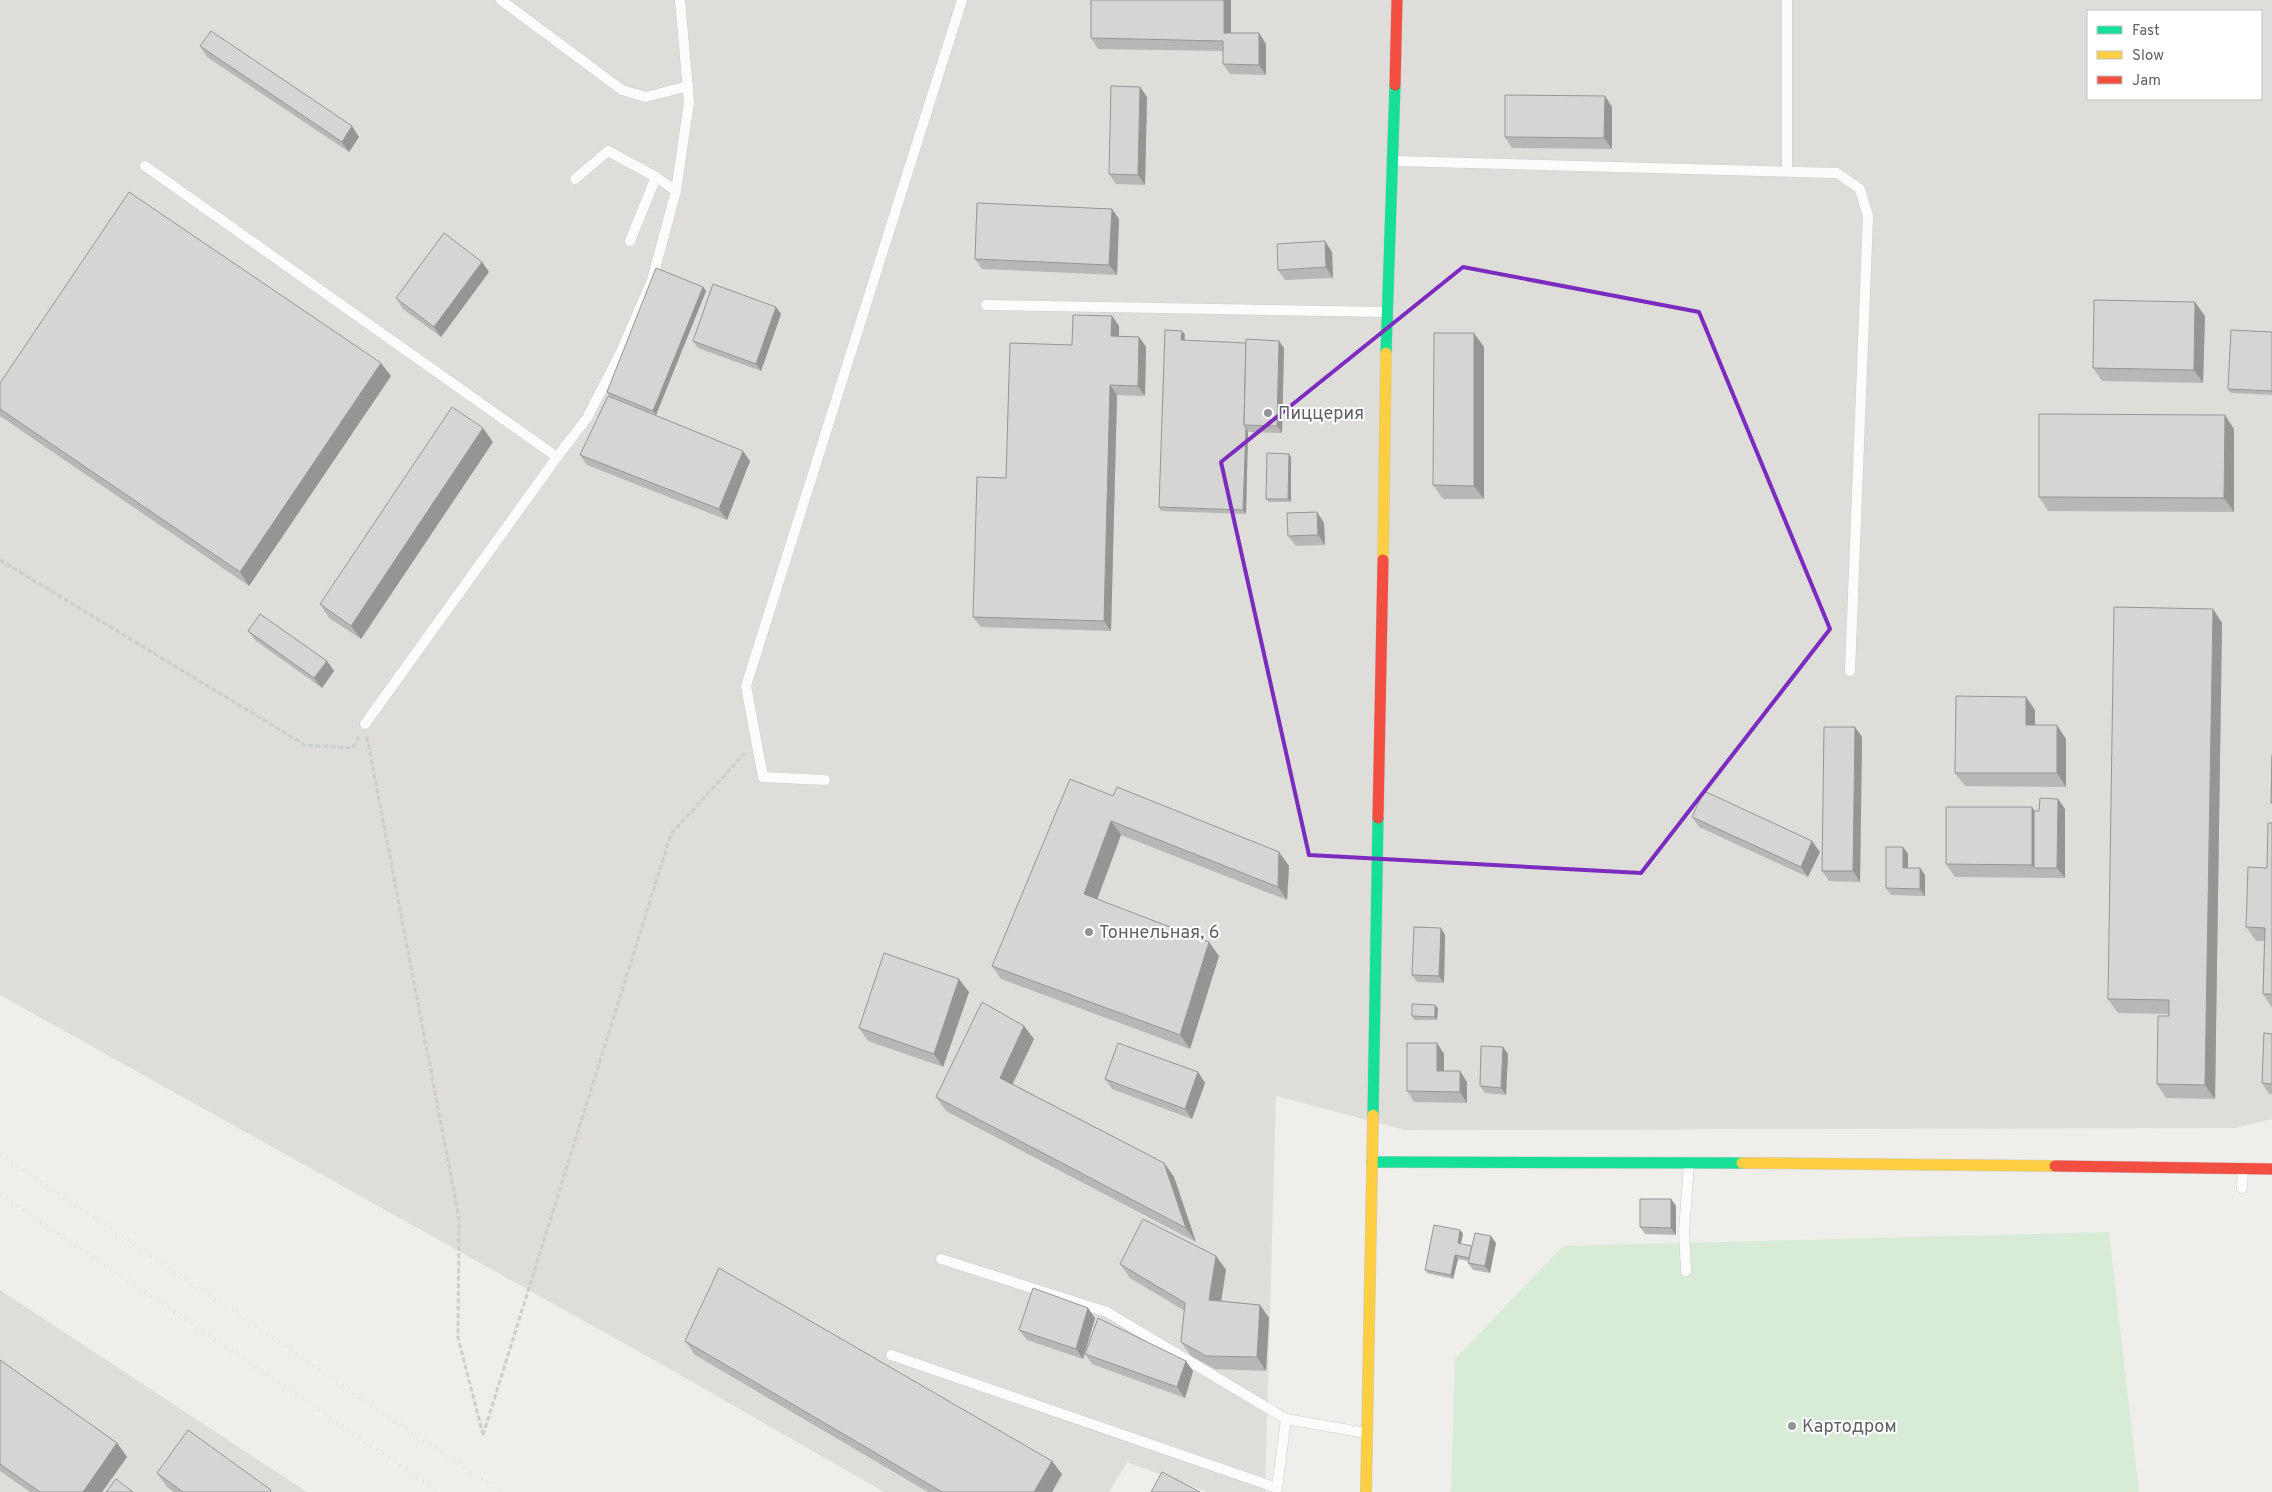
<svg xmlns="http://www.w3.org/2000/svg" width="2272" height="1492" viewBox="0 0 2272 1492" font-family="Overpass,sans-serif">
<rect width="100%" height="100%" fill="#efeeea"/>
<!-- industrial -->
<g fill="#dfddda" fill-rule="evenodd">
<path d="M0 0H2272V1119L2235 1128 1405 1130 1276 1096 1265 1492H1207L1127 1462 1109 1492H884L661 1364 0 995ZM2088 11H2261V99H2088Z"/>
<path d="M0 1290 307 1492H0Z"/>
</g>
<!-- green -->
<path fill="#d8ebd6" d="M2109 1232 2139 1492H1451L1455 1359 1563 1246Z"/>
<g fill="none" stroke-linecap="round" stroke-linejoin="round">
<defs>
<g id="lane">
<path d="M501 0 622 90 646 97 688 86"/>
<path d="M1787 0V171"/>
<path d="M1394 161 1837 173 1860 189 1868 216 1850 671"/>
<path d="M145 166 557 457"/>
<path d="M575 179 608 151 656 177 676 191"/>
<path d="M630 241 656 177"/>
<path d="M986 305 1386 312"/>
<path d="M365 724 557 457 587 418 621 352 652 280 676 191 689 102 680 0"/>
<path d="M825 780 763 777 746 686 962 0"/>
<path d="M2242 1188 2243 1169"/>
<path d="M941 1259 1107 1312 1286 1419 1366 1433"/>
<path d="M1686 1271 1684 1231 1689 1164"/>
<path d="M891 1355 1277 1488 1286 1419"/>
</g>
<g id="fast">
<path d="M1386 353 1395 85"/>
<path d="M1373 1115 1378 818"/>
<path d="M1372 1162 1742 1163"/>
</g>
<g id="slow">
<path d="M1383 560 1386 353"/>
<path d="M1742 1163 2055 1166"/>
<path d="M1366 1492 1373 1115"/>
</g>
<g id="jam">
<path d="M1395 85 1397 0"/>
<path d="M1378 818 1383 560"/>
<path d="M2055 1166 2272 1169"/>
</g>
</defs>
<!-- lane casing -->
<use href="#lane" stroke="#cbcccc" stroke-width="11"/>
<!-- fast casing -->
<use href="#fast" stroke="#cacacb" stroke-width="12"/>
<!-- slow casing -->
<use href="#slow" stroke="#cacacb" stroke-width="12"/>
<!-- jam casing -->
<use href="#jam" stroke="#cacacb" stroke-width="12"/>
<!-- path -->
<g stroke="#cacfcc" stroke-width="3" stroke-dasharray="5 2.5" stroke-linecap="butt">
<path d="M0 560 305 745 353 748 359 736"/>
<path d="M367 737 459 1218 458 1338 483 1434"/>
<path d="M483 1435 671 834 745 753"/>
</g>
<!-- lane -->
<use href="#lane" stroke="#fdfcfc" stroke-width="10"/>
<!-- fast -->
<use href="#fast" stroke="#16e098" stroke-width="11"/>
<!-- slow -->
<use href="#slow" stroke="#ffcf43" stroke-width="11"/>
<!-- jam -->
<use href="#jam" stroke="#f24e42" stroke-width="11"/>
<!-- rail -->
<g stroke="#e4e4e4" stroke-width="4" stroke-dasharray="1 6" stroke-linecap="butt">
<path d="M0 1154 500 1492"/>
<path d="M0 1194 440 1492"/>
</g>
</g>
<!-- wall -->
<g fill="#b8b7b5">
<path d="M1231 33H1259L1266 44V75L1230 74 1223 64V51L1098 49 1091 38Z"/>
<path d="M200 46 359 137 349 152 207 57Z"/>
<path d="M1140 87 1147 97 1145 185 1116 184 1109 174Z"/>
<path d="M1612 107V149L1512 148 1505 137Z"/>
<path d="M1112 209 1119 219 1117 275 982 269 975 259Z"/>
<path d="M1332 252 1333 278 1285 280 1278 270Z"/>
<path d="M482 262 489 272 441 337 403 309 396 298Z"/>
<path d="M703 287 706 291 656 415 609 396 607 392Z"/>
<path d="M776 307 781 314 761 371 698 348 693 341Z"/>
<path d="M1112 316 1119 326V336L1139 337 1146 347 1145 396 1117 395 1111 631 981 627 973 617 1006 478 1072 345Z"/>
<path d="M2205 316 2203 383 2102 381 2093 368Z"/>
<path d="M1182 331 1185 335 1184 341 1246 343 1279 341 1284 348 1282 433 1248 432 1246 514 1161 511 1159 507Z"/>
<path d="M2272 332V395L2231 393 2228 389Z"/>
<path d="M1484 347V499H1443L1433 485Z"/>
<path d="M391 376 249 586 0 416V383Z"/>
<path d="M2234 429V512L2048 511 2039 497Z"/>
<path d="M493 442 361 639 329 618 320 604Z"/>
<path d="M580 455 750 461 727 520 587 465Z"/>
<path d="M1291 457V502H1269L1266 499Z"/>
<path d="M1317 512 1324 523 1325 545 1296 546 1288 536Z"/>
<path d="M2213 609 2222 623 2215 1099 2166 1098 2157 1084 2169 1014 2118 1013 2108 999Z"/>
<path d="M248 631 327 661 334 671 322 688 256 641Z"/>
<path d="M2035 710V725L2066 739V787L1965 786 1955 773Z"/>
<path d="M1855 727 1862 737 1860 882 1829 881 1822 871Z"/>
<path d="M1113 796 1279 852 1289 866 1287 900 1121 835 1097 899 1219 956 1190 1049 1001 979 992 966Z"/>
<path d="M2058 799 2065 809V878L1955 877 1946 864 2032 807 2034 811H2039Z"/>
<path d="M1692 817 1820 852 1808 877 1699 827Z"/>
<path d="M2272 823V1008L2263 994 2264 941H2256L2246 927 2267 868Z"/>
<path d="M1903 847 1908 854V868H1920L1925 875V896L1891 895 1886 888Z"/>
<path d="M1441 928 1445 935 1444 983 1417 982 1412 975Z"/>
<path d="M969 992 943 1067 868 1041 859 1028Z"/>
<path d="M1438 1008 1437 1020H1414L1412 1016Z"/>
<path d="M2272 1034V1094H2269L2262 1083Z"/>
<path d="M1034 1039 1013 1084 1164 1163 1174 1177 1196 1242 946 1111 936 1097Z"/>
<path d="M1437 1043 1444 1054V1071H1460L1467 1082V1103L1414 1102 1407 1091Z"/>
<path d="M1503 1047 1508 1054 1506 1095 1485 1093 1480 1086Z"/>
<path d="M1198 1072 1205 1083 1192 1119 1112 1089 1105 1079Z"/>
<path d="M1671 1199 1676 1206V1235L1645 1234 1640 1227Z"/>
<path d="M1460 1230 1463 1234 1461 1244 1472 1246 1496 1243 1490 1273 1473 1270 1468 1263 1469 1261 1458 1259 1453 1279 1427 1273 1425 1270Z"/>
<path d="M1216 1256 1226 1270 1221 1301 1260 1305 1269 1318 1266 1371 1215 1369 1191 1356 1181 1342 1185 1311 1130 1278 1120 1264Z"/>
<path d="M1095 1318 1083 1359 1027 1340 1019 1330Z"/>
<path d="M685 1341 1062 1474 1052 1492H928L695 1355Z"/>
<path d="M1085 1354 1193 1371 1185 1398 1092 1364Z"/>
<path d="M0 1360 117 1443 127 1457 102 1492H30L0 1471Z"/>
<path d="M157 1473 272 1492H174L167 1487Z"/>
</g>
<!-- shaded-wall -->
<g fill="#969594">
<path d="M1224 0H1231V43L1224 33Z"/>
<path d="M1259 33 1266 44V75L1259 65Z"/>
<path d="M1140 87 1147 97 1145 185 1138 175Z"/>
<path d="M1605 96 1612 107V149L1604 138Z"/>
<path d="M352 126 359 137 349 152 342 142Z"/>
<path d="M1112 209 1119 219 1117 275 1109 265Z"/>
<path d="M1325 241 1332 252 1333 278 1326 267Z"/>
<path d="M482 262 489 272 441 337 434 327Z"/>
<path d="M703 287 706 291 656 415 653 411Z"/>
<path d="M2195 302 2205 316 2203 383 2194 370Z"/>
<path d="M776 307 781 314 761 371 756 364Z"/>
<path d="M1112 316 1119 326V346L1111 336Z"/>
<path d="M1182 331 1185 335 1184 344 1181 340Z"/>
<path d="M1474 333 1484 347V499L1474 486Z"/>
<path d="M1139 337 1146 347 1145 396 1138 386Z"/>
<path d="M1279 341 1284 348 1282 433 1277 426Z"/>
<path d="M381 363 391 376 249 586 240 572Z"/>
<path d="M1110 385 1117 395 1111 631 1104 621Z"/>
<path d="M2225 415 2234 429V512L2224 498Z"/>
<path d="M483 428 493 442 361 639 351 626Z"/>
<path d="M1246 428 1248 432 1246 514 1243 510Z"/>
<path d="M743 451 750 461 727 520 719 509Z"/>
<path d="M1289 454 1291 457V502L1288 499Z"/>
<path d="M1317 512 1324 523 1325 545 1318 535Z"/>
<path d="M2213 609 2222 623 2215 1099 2205 1085Z"/>
<path d="M327 661 334 671 322 688 314 678Z"/>
<path d="M2026 697 2035 710V739L2026 725Z"/>
<path d="M2057 725 2066 739V787L2057 773Z"/>
<path d="M1855 727 1862 737 1860 882 1853 871Z"/>
<path d="M2058 799 2065 809V878L2057 868Z"/>
<path d="M2032 807 2041 821 2034 868 2032 865Z"/>
<path d="M1111 821 1121 835 1094 908 1084 894Z"/>
<path d="M1812 841 1820 852 1808 877 1801 867Z"/>
<path d="M1903 847 1908 854V875L1903 868Z"/>
<path d="M1279 852 1289 866 1287 900 1278 887Z"/>
<path d="M1920 868 1925 875V896L1920 889Z"/>
<path d="M1441 928 1445 935 1444 983 1439 976Z"/>
<path d="M1209 942 1219 956 1190 1049 1180 1035Z"/>
<path d="M959 979 969 992 943 1067 934 1054Z"/>
<path d="M1435 1005 1438 1008 1437 1020 1435 1017Z"/>
<path d="M1024 1026 1034 1039 1009 1091 1000 1078Z"/>
<path d="M1437 1043 1444 1054V1081L1437 1071Z"/>
<path d="M1503 1047 1508 1054 1506 1095 1501 1088Z"/>
<path d="M1460 1071 1467 1082V1103L1460 1092Z"/>
<path d="M1198 1072 1205 1083 1192 1119 1185 1109Z"/>
<path d="M1164 1163 1174 1177 1196 1242 1186 1228Z"/>
<path d="M1671 1199 1676 1206V1235L1671 1228Z"/>
<path d="M1460 1230 1463 1234 1460 1247 1458 1243Z"/>
<path d="M1491 1236 1496 1243 1490 1273 1485 1266Z"/>
<path d="M1455 1255 1458 1259 1453 1279 1451 1275Z"/>
<path d="M1216 1256 1226 1270 1219 1314 1209 1300Z"/>
<path d="M1260 1305 1269 1318 1266 1371 1257 1357Z"/>
<path d="M1088 1308 1095 1318 1083 1359 1076 1349Z"/>
<path d="M1186 1361 1193 1371 1185 1398 1177 1387Z"/>
<path d="M117 1443 127 1457 102 1492H83Z"/>
<path d="M1052 1461 1062 1474 1052 1492H1034Z"/>
</g>
<!-- building -->
<g fill="#d6d5d3" stroke="#969594">
<path d="M1091 0H1224V33H1259V65L1223 64V41L1091 38Z"/>
<path d="M211 31 352 126 342 142 200 46Z"/>
<path d="M1111 86 1140 87 1138 175 1109 174Z"/>
<path d="M1505 95 1605 96 1604 138 1505 137Z"/>
<path d="M129 192 381 363 240 572 0 409V383Z"/>
<path d="M977 203 1112 209 1109 265 975 259Z"/>
<path d="M444 233 482 262 434 327 396 298Z"/>
<path d="M1325 241 1326 267 1278 270 1277 244Z"/>
<path d="M656 268 703 287 653 411 607 392Z"/>
<path d="M713 284 776 307 756 364 693 341Z"/>
<path d="M2094 300 2195 302 2194 370 2093 368Z"/>
<path d="M1073 315 1112 316 1111 336 1139 337 1138 386 1110 385 1104 621 973 617 977 477 1006 478 1010 343 1072 345Z"/>
<path d="M1165 330 1182 331 1181 340 1246 343 1244 425 1246 428 1243 510 1159 507Z"/>
<path d="M2231 330 2272 332V391L2228 389Z"/>
<path d="M1434 333H1474V486L1433 485Z"/>
<path d="M1246 339 1279 341 1277 426 1244 425Z"/>
<path d="M608 396 743 451 719 509 580 455Z"/>
<path d="M452 407 483 428 351 626 320 604Z"/>
<path d="M2039 414 2225 415 2224 498 2039 497Z"/>
<path d="M1267 453 1289 454 1288 499H1266Z"/>
<path d="M1317 512 1318 535 1288 536 1287 513Z"/>
<path d="M2114 607 2213 609 2205 1085 2157 1084 2158 1016H2169V1000L2108 999Z"/>
<path d="M260 614 327 661 314 678 248 631Z"/>
<path d="M1956 696 2026 697V725H2057V773H1955Z"/>
<path d="M1824 727H1855L1853 871H1822Z"/>
<path d="M2272 755V803H2271Z"/>
<path d="M1070 779 1113 796 1117 787 1279 852 1278 887 1111 821 1084 894 1209 942 1180 1035 992 966Z"/>
<path d="M1704 791 1812 841 1801 867 1692 817Z"/>
<path d="M2040 798 2058 799 2057 868H2034V811H2039Z"/>
<path d="M1946 807H2032V865L1946 864Z"/>
<path d="M2268 823H2272V994H2263L2265 928 2246 927 2248 867 2267 868Z"/>
<path d="M1886 847H1903V868H1920V889L1886 888Z"/>
<path d="M1414 927 1441 928 1439 976 1412 975Z"/>
<path d="M884 953 959 979 934 1054 859 1028Z"/>
<path d="M982 1002 1024 1026 1000 1078 1164 1163 1186 1228 936 1097Z"/>
<path d="M1412 1004 1435 1005V1017L1412 1016Z"/>
<path d="M2264 1033 2272 1034V1084L2262 1083Z"/>
<path d="M1118 1043 1198 1072 1185 1109 1105 1079Z"/>
<path d="M1407 1043H1437V1071H1460V1092L1407 1091Z"/>
<path d="M1481 1046 1503 1047 1501 1088 1480 1086Z"/>
<path d="M1640 1199H1671V1228L1640 1227Z"/>
<path d="M1143 1219 1216 1256 1209 1300 1260 1305 1257 1357 1206 1356 1181 1342 1185 1303 1120 1264Z"/>
<path d="M1434 1225 1460 1230 1458 1243 1472 1246 1469 1258 1455 1255 1451 1275 1425 1270Z"/>
<path d="M1475 1233 1491 1236 1485 1266 1468 1263Z"/>
<path d="M719 1268 1052 1461 1034 1492H942L685 1341Z"/>
<path d="M1033 1288 1088 1308 1076 1349 1019 1330Z"/>
<path d="M1098 1318 1186 1361 1177 1387 1085 1354Z"/>
<path d="M0 1360 117 1443 83 1492H40L0 1464Z"/>
<path d="M188 1430 271 1490 270 1492H183L157 1473Z"/>
<path d="M1162 1472 1200 1492H1151Z"/>
<path d="M116 1479 133 1492H106Z"/>
</g>
<!-- marked area -->
<path fill="none" stroke="#7b2cbf" stroke-width="4" stroke-linejoin="round" d="M1463 267 1699 312 1830 629 1641 873 1309 855 1221 462Z"/>
<!-- markers -->
<g fill="#919496" stroke="#fff" stroke-width="2">
<circle cx="1268" cy="413" r="5"/>
<circle cx="1089" cy="932" r="5"/>
<circle cx="1792" cy="1426" r="5"/>
</g>
<g text-anchor="middle" stroke-width="4" stroke-linejoin="round" paint-order="stroke">
<!-- poi labels -->
<g font-size="18" fill="#5f6368" stroke="#fff" text-anchor="start">
<text x="1278" y="419">Пиццерия</text>
<text x="1099" y="938">Тоннельная, 6</text>
<text x="1802" y="1432">Картодром</text>
</g>
</g>
<!-- legend -->
<rect x="2087" y="10" width="175" height="90" fill="#ffffff" stroke="#bfc1c3"/>
<rect x="2097" y="26" width="25" height="8" fill="#16e098" stroke="#bfc1c3"/>
<text x="2132" y="35" font-size="15" fill="#5f6368">Fast</text>
<rect x="2097" y="51" width="25" height="8" fill="#ffcf43" stroke="#bfc1c3"/>
<text x="2132" y="60" font-size="15" fill="#5f6368">Slow</text>
<rect x="2097" y="76" width="25" height="8" fill="#f24e42" stroke="#bfc1c3"/>
<text x="2132" y="85" font-size="15" fill="#5f6368">Jam</text>
</svg>
